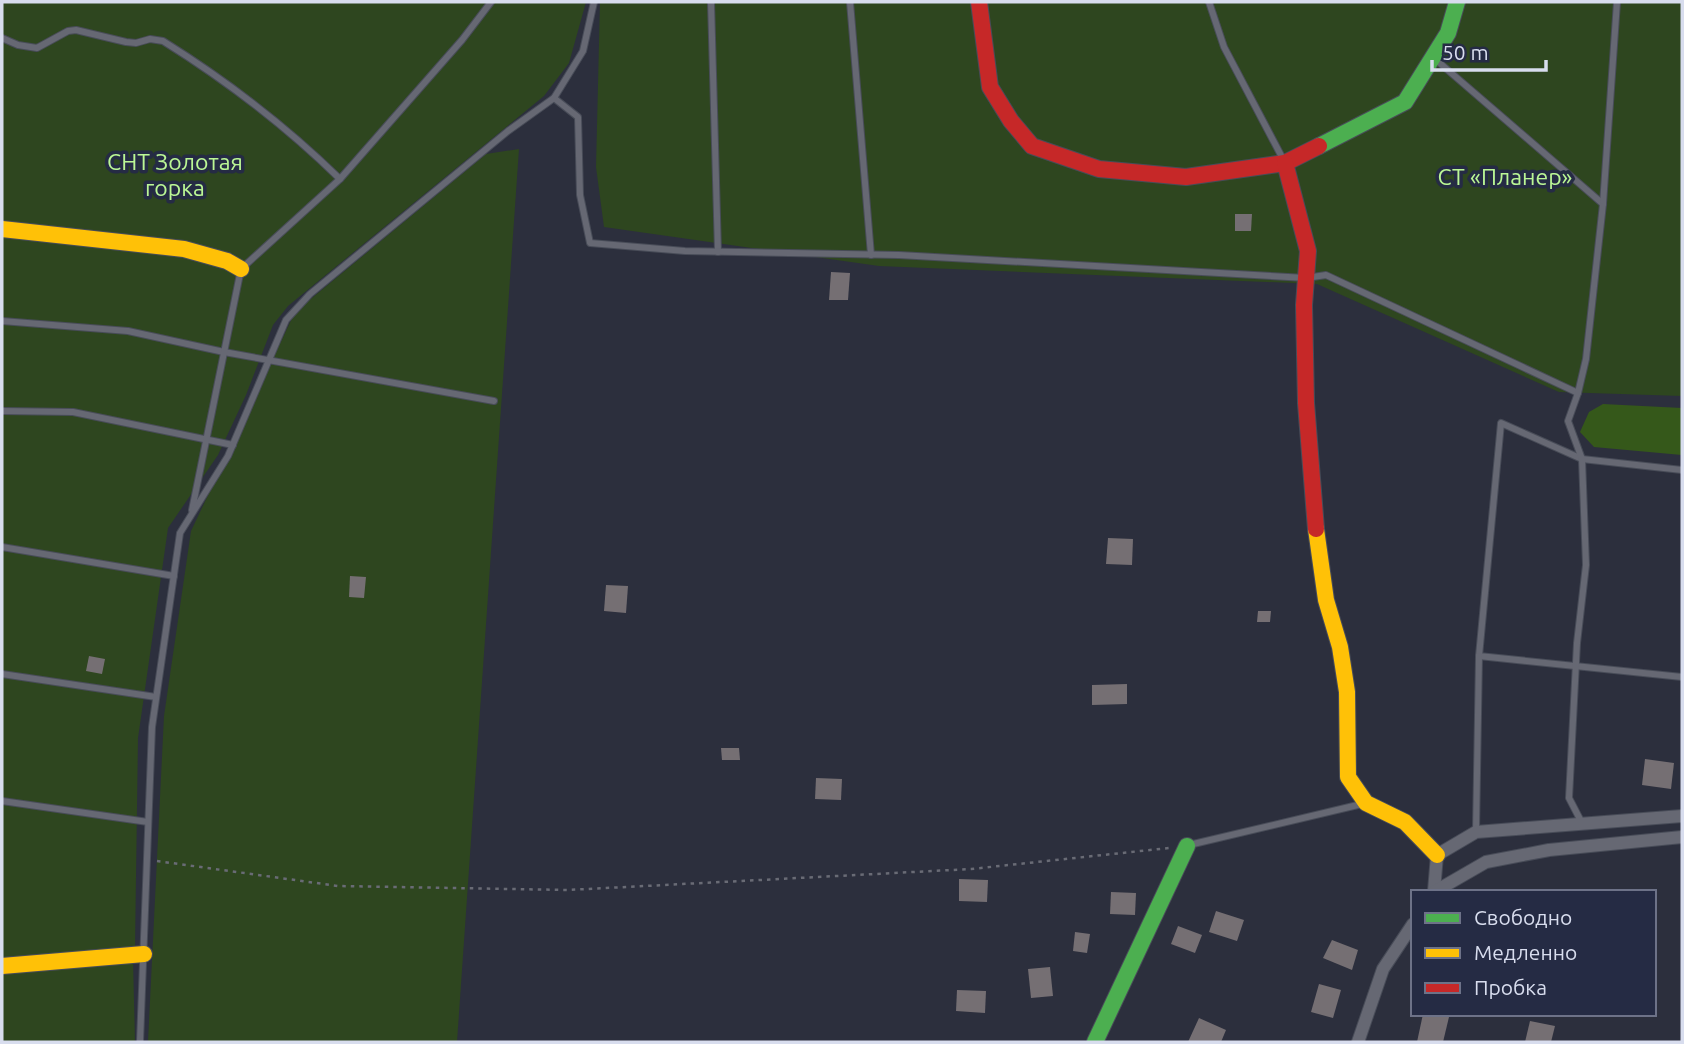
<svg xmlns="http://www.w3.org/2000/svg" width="1684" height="1044" viewBox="0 0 1684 1044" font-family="Ubuntu,sans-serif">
<rect width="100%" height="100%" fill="#2c2f3d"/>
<!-- green -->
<g fill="#2e461f">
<path d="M2 2H586L569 63 544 96 288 306 273 325 246 395 218 455 168 528 138 738 135 947 2 960Z"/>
<path d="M600 2H1682V396L1559 392 1317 284 879 266 604 227 596 167Z"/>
<path d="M519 149 457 1042H148L164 716 191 531 295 312 486 154Z"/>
<path d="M133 960 135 1042H2V973Z"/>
</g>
<!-- forest -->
<path fill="#35581a" d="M1603 404 1682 408V455L1594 447 1580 432 1589 412Z"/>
<!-- building -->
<g fill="#756f73">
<path d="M1235 214H1252L1251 231H1235Z"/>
<path d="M831 272 850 273 848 300H829Z"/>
<path d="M1108 538 1133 539 1132 565 1106 564Z"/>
<path d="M350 576 366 577 364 598 349 597Z"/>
<path d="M606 585 628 586 626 613 604 611Z"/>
<path d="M1258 611H1271L1270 622H1257Z"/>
<path d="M89 656 105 659 102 674 86 671Z"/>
<path d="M1127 684V704L1092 705V685Z"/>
<path d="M721 748H739L740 760H722Z"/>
<path d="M1645 759 1674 763 1671 789 1642 785Z"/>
<path d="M816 778 842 779 841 800 815 799Z"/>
<path d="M959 879 988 880 987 902 959 901Z"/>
<path d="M1111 892 1136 893 1135 915 1110 914Z"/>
<path d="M1216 911 1244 920 1237 941 1209 932Z"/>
<path d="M1178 926 1202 935 1195 953 1171 944Z"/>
<path d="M1075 932 1090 934 1087 953 1073 951Z"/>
<path d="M1332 940 1358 950 1352 970 1323 958Z"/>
<path d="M1050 967 1053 996 1031 998 1028 969Z"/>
<path d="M1319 984 1341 990 1333 1018 1311 1012Z"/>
<path d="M957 990 986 991 985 1013 956 1011Z"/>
<path d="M1423 1014 1449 1017 1443 1042H1417Z"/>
<path d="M1199 1018 1226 1030 1221 1042H1188Z"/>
<path d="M1530 1021 1555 1026 1551 1042H1525Z"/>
</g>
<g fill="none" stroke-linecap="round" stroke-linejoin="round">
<defs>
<g id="lane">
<path d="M711 2 718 252"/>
<path d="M850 2 871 255"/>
<path d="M1209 2 1224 47 1284 161"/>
<path d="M2 38 18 45 37 48 68 31 76 30 126 42 136 43 150 39 163 41C227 81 285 125 340 179"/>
<path d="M1435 59 1603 204"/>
<path d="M554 98 578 117 580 195 590 243 685 251 899 255 1306 278 1326 275 1578 393"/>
<path d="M2 321 128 331 224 352 494 401"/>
<path d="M2 411 73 412 233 445"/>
<path d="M1682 470 1582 459 1501 423 1479 656 1682 677"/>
<path d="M192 510 241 269 340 179 462 40 491 2"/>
<path d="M2 547 174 576"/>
<path d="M2 674 156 697"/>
<path d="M2 801 148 822"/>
<path d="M1583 825 1569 798 1577 643 1586 565 1582 459 1568 421 1578 393 1586 359 1603 204 1617 2"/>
<path d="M1476 832 1479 656"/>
<path d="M1189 845 1362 804"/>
<path d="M140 1042 152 727 180 533 228 456 286 320 310 294 508 131 554 98 583 51 594 2"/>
</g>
<g id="street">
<path d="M1434 891 1437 855 1476 832 1682 816"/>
<path d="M1434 892 1486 862 1549 850 1682 837"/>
<path d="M1358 1042 1383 969 1413 924"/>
</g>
<g id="fast">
<path d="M1319 146 1405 102 1448 33 1457 2"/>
<path d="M1095 1042 1187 846"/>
</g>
<g id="slow">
<path d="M2 229 184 249 227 261 241 269"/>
<path d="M1316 529 1326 600 1340 647 1347 692 1348 777 1366 803 1405 822 1437 855"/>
<path d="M2 966 144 954"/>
</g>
<g id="jam">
<path d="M979 2 990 87 1011 121 1032 146 1099 169 1186 177 1285 163 1319 146"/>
<path d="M1285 163 1308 251 1304 305 1306 403 1316 529"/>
</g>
</defs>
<!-- lane casing -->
<use href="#lane" stroke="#484c58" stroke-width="8"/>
<!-- street casing -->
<use href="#street" stroke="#484c58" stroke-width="14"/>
<!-- fast casing -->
<use href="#fast" stroke="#484c58" stroke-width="18"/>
<!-- slow casing -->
<use href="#slow" stroke="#484c58" stroke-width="18"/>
<!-- jam casing -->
<use href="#jam" stroke="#484c58" stroke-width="18"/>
<!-- path -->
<path stroke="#696b75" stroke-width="2.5" stroke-dasharray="3.5 5" stroke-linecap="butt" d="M157 861 338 886 568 890 971 869 1169 848"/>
<!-- lane -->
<use href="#lane" stroke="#666873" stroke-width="6"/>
<!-- street -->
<use href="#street" stroke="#666873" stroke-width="12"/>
<!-- fast -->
<use href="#fast" stroke="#4caf50" stroke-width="16"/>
<!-- slow -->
<use href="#slow" stroke="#ffc107" stroke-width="16"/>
<!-- jam -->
<use href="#jam" stroke="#c62828" stroke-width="16"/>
</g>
<g text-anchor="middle" stroke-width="7" stroke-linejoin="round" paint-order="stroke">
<!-- park labels -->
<g font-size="23" fill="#bbf795" stroke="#252b44">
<text x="175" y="170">СНТ Золотая<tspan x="175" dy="26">горка</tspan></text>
<text x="1505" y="185">СТ «Планер»</text>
</g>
</g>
<!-- border -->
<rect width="1684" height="1044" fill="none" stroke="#d8ddee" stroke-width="7"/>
<!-- legend -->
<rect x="1411" y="890" width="245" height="126" fill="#252b44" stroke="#6d7288" stroke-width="2"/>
<rect x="1425" y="913" width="35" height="10" fill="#4caf50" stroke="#6d7288" stroke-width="2"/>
<text x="1474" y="925" font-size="21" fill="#d8ddee">Свободно</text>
<rect x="1425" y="948" width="35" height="10" fill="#ffc107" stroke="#6d7288" stroke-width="2"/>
<text x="1474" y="960" font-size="21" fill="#d8ddee">Медленно</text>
<rect x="1425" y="983" width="35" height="10" fill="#c62828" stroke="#6d7288" stroke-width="2"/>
<text x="1474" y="995" font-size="21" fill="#d8ddee">Пробка</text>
<!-- scale -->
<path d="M1432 60v10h114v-10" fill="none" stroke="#d8ddee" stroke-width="3.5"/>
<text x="1442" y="60" font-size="21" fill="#d8ddee" stroke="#252b44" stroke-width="5" paint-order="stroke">50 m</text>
</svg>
